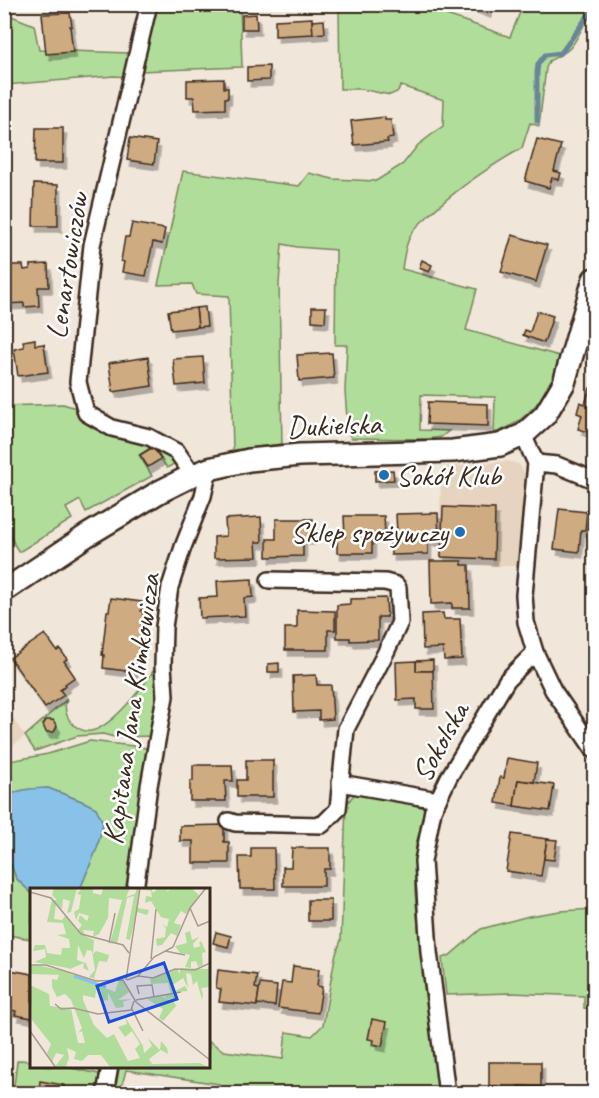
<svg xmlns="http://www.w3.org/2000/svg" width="599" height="1098" viewBox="0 0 599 1098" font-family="Caveat,sans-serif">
<defs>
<filter id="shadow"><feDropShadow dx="3.5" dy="6" stdDeviation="0" flood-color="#0004"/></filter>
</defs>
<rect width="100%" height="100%" fill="#f1e6da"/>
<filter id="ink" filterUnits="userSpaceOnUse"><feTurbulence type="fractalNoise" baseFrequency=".0167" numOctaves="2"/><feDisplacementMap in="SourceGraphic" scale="12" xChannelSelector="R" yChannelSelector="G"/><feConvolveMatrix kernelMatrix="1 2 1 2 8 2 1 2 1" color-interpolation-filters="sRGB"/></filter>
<g filter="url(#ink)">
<!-- built -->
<g fill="#e7d4c0">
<path d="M507 461 519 464 525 473 523 528 518 566H493L492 560 439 558 441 471 447 467Z"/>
<path d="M4 706 25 736 5 752H4Z"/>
</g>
<!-- green -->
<g fill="#b1dd9b" stroke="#76845c" stroke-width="1.5">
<path d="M157 5H240L242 67 140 71Z"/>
<path d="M339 5H418L510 37 523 5H594V12C582 23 580 37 570 48 564 54 556 57 549 61L546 68 539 126 530 123 522 148C489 167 455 190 428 216 424 220 419 224 415 229 406 239 404 256 402 269L477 289 466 330 563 357C558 367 554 377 548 387 537 408 517 426 494 433L495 397 421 395 420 430 449 431 441 437 427 439 351 438 348 432 345 391 347 345H335L336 250 297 247 282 244 279 284 282 444 233 450 229 296 196 294 192 284 158 285 183 171 299 186 309 173 333 179 376 181 403 164 418 145 443 126 444 100 401 86 397 92 390 95 361 89H340Z"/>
<path d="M4 13 34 25 39 50 130 53 128 77 114 76 5 85Z"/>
<path d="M63 404 76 408 86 415 150 441 179 461 167 468 153 446 139 455 152 476 86 512 80 500 66 508 72 519 19 552 15 546 5 522 4 406Z"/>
<path d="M157 665 163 680 155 736 114 737 103 734 77 736 35 751 25 736 66 700C64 710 66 718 74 725 78 729 85 732 91 731 113 727 146 683 157 665Z"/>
<path d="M90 741 142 747 148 749 151 761 130 889H80L97 848 103 823 96 808 84 802 48 788 10 793 5 800 4 762 48 754Z"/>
<path d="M361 790 428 809 416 843 415 891 422 967 429 964 441 1093H218L219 1084 126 1070 120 1093 109 1094 114 1067 208 1066 209 1041 224 1051 283 1059 286 1032 312 1036 323 1025 335 957 341 940 346 805 355 793Z"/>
<path d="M4 848 16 878 32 893 31 939 8 935 12 943 7 953 5 954Z"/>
<path d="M594 909V1009L584 1008V996L511 993 446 995 442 958 449 956 481 929 529 916 560 911Z"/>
<path d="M20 1060 31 1061 32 1066 66 1067 99 1074 101 1082 99 1093 13 1094 17 1061Z"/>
</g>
<!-- water -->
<path fill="#89c2e8" stroke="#6a8597" stroke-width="1.5" d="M48 788 84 802 96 808 103 823 97 848 80 889 32 890 31 893 16 878 5 848V800C15 788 32 789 48 788Z"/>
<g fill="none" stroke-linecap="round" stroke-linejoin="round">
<!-- stream -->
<path stroke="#6a8597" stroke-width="5" d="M537 121V72L538 64 545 55 561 53 587 17 594 9"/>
</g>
<!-- building -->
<g fill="#cfab82" stroke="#3b2a1e" stroke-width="1.5" filter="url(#shadow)">
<path d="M466 4H490L487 12Z"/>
<path d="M70 13 72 26H70L73 52 46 54 42 14Z"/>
<path d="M256 14 257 29H242V15Z"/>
<path d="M312 18 313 34 275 36V20Z"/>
<path d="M324 20 325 33 313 34 312 21Z"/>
<path d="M269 66V80L247 81V67Z"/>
<path d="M224 79V88H228V98H225V109L195 110 194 97H187V80Z"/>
<path d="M385 117V120H391L393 138 387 139 388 142 354 145 351 121Z"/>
<path d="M36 128H63V163H35Z"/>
<path d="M130 138 157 142 154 164 127 160Z"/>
<path d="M537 139 561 145 554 171 561 173 559 180 552 178 549 188 525 181Z"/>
<path d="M34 184 58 185V226H33Z"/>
<path d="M132 223 165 229 162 244 153 242 146 276 122 272 124 262 121 261 125 237H129Z"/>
<path d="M512 235 547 245 536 282 501 272Z"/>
<path d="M422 260 432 265 429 272 419 268Z"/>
<path d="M48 264 49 287H38L39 306 24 307V303L5 304 4 271H6V265H23L24 270 30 269V265Z"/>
<path d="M205 307 207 326 198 327 196 308Z"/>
<path d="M312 307H326L325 322 312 321Z"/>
<path d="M196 308 198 327 171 330 168 311Z"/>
<path d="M537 311 553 316 544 343 523 335 525 330 530 332Z"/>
<path d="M35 339V345L44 344 48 372 18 376 14 349 24 347 23 341Z"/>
<path d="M332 353 334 378 299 381 297 355Z"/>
<path d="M148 357 152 386 113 392 109 363Z"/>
<path d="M203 357 205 383 176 386 173 359Z"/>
<path d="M590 388 594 389V434L578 429 582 415 577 413 580 402 585 404Z"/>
<path d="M428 402 488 404V426L427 424Z"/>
<path d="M153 447 161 459 148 467 140 455Z"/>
<path d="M393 470 394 480 375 481V471Z"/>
<path d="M443 507 495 509 494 559 441 557Z"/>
<path d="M559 509 587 512 585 530H581L579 552 554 549Z"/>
<path d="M438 513 439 540H428V554L391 555 390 533H397L396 514Z"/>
<path d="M344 516H384L385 534H372V553H337V536L345 537Z"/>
<path d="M261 517 262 542H256L257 557 214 558V537L226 536 225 519Z"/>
<path d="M276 519H313L312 539H303V556L267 557V539H276Z"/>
<path d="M430 561H462V565H469L470 608H452V603L431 604Z"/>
<path d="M252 579 253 597 244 598 245 616 200 618 199 598 218 597 217 581Z"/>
<path d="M111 598 142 602 141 611 143 612 137 662 135 661 134 672 103 668 104 655H102L107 611H109Z"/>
<path d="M386 598 387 617H378V640L350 641V638H337V605L350 604V599Z"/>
<path d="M297 610 335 611V630H328V650H285V628H297Z"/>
<path d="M443 613 444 619H460L462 659 444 660 443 648 423 649 422 614Z"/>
<path d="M45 634 57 651 60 649 67 659 64 661 75 677 65 684 66 686 60 690 64 695 45 708 10 658Z"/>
<path d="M433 660V671H416V661Z"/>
<path d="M416 661V671H433L434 709H416V699L397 700 396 662Z"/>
<path d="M279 663V672H268V664Z"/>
<path d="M316 675 317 685H331L333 719 319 720V711L294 712 293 676Z"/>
<path d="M46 720H53L57 726 54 732H46L43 725Z"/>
<path d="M507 758 537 763 534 782 518 780 514 806 496 803 500 777 504 778Z"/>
<path d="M246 760H273V797H237V780H246Z"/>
<path d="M193 765H232L233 781H225L226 801H190V781H193Z"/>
<path d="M518 780 554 785 550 811 514 806Z"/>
<path d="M224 825V842H229V863H193V841H180V826Z"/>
<path d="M512 834 547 839 541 876 506 871Z"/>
<path d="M547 839 557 840 554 860 544 859Z"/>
<path d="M251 848H274L275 889H240L239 857H251Z"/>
<path d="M292 848H330V869H324V886H283V867H291Z"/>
<rect x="308" y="900" width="23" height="21"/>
<path d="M216 932 231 936 228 947 213 943Z"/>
<path d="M293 966 319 969 317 986 322 987 318 1013 278 1008 282 982 291 983Z"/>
<path d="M4 969 32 974V1018L15 1015 16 1011 4 1009Z"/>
<path d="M218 970 257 975 255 988 259 989 257 1006 219 1002 221 989 216 988Z"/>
<path d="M260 984 277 986 275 1006 257 1004Z"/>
<path d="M372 1019 387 1022 382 1046 373 1044 374 1040 368 1039Z"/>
<path d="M489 1062H541V1087L518 1086V1094H497V1086H489Z"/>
<path d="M40 1081 64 1085 63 1094H39Z"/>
<path d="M141 1088 172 1093V1094H140Z"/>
</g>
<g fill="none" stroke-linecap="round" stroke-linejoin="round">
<defs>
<g id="street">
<path d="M149 4 92 245 78 382 86 413 112 428 149 437 177 452 193 475"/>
<path d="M523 435 536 463 524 595 526 622 535 652 553 690 594 750"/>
<path d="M536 463 557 465 594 480"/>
<path d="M340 783 438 800"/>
<path d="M229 821 235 823 322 825 338 809 346 729 386 652 400 622 398 588 396 585 385 582 269 580"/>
<path d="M135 890 149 786 165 696 163 666 164 627 170 587 183 547 203 496 209 469"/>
<path d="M105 1094 110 1066"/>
<path d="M447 1094 429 952 423 861 433 810 449 777 507 680 535 652"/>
</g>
<path id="secondary" d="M4 591 86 536 159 492 193 475 209 469 249 460 300 455 453 451 500 445 523 435 545 415 564 383 594 279"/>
</defs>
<!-- street casing -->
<use href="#street" stroke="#3b2a1e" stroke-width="20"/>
<!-- secondary casing -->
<use href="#secondary" stroke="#3b2a1e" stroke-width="26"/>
<!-- street -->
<use href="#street" stroke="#fff" stroke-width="15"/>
<!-- secondary -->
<use href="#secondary" stroke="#fff" stroke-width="21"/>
</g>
</g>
<!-- markers -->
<g fill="#1f6fb2" stroke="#fff" stroke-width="2">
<circle cx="384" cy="475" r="6"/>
<circle cx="460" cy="532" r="6"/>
</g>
<g text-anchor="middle" stroke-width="5" stroke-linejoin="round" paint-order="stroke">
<!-- street labels -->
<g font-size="30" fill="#3b2a1e" stroke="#fff">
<text transform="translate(67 266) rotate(-81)" y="10">Lenartowiczów</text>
<text transform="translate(334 425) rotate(-2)" y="10">Dukielska</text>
<text transform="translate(131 709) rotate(-82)" y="10">Kapitana Jana Klimkowicza</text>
<text transform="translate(440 742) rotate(-61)" y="10">Sokolska</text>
</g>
<!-- poi labels -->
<g font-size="30" fill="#3b2a1e" stroke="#fff" text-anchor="start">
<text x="396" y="485">Sokół Klub</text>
<text x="448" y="542" text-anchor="end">Sklep spożywczy</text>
</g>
</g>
<!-- overview -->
<g transform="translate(30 888)">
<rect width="180" height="180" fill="#f1e6da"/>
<path d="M24 0H47L41 24 37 25 40 13 33 11 32 21 26 16 24 31 32 32 36 27 47 43 52 37 48 33 50 27 57 33 59 28 49 25 46 32 44 24 49 21 51 7 47 6 52 0H63V5L71 7 73 1 69 0H100L96 9 105 6 107 0H121L123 5 128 0H138L137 4 141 0H161L169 7 156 26 151 23 146 31 144 35 151 37 147 48 141 45 132 57 127 58 126 51 135 49 136 40 132 36 137 39 139 31 131 29 121 13 115 15 116 8 122 9 121 3 110 1 108 20 119 22 117 27 107 24 100 52 96 51 104 8 97 10 87 56 80 55 92 12 79 10 78 30 69 46 63 49 64 43 53 42 55 48 64 52 63 66 66 63 79 67 77 74 69 73 64 90 69 92 59 89 65 82 62 63 57 62 54 70 48 57 47 72 56 75 59 83 53 80 54 75 40 81 49 86 38 80 4 74 16 69 15 61 3 63 5 57H15L17 65 31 67 32 60H40L39 51 27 47 36 46 33 35 17 34 22 12H27L22 7ZM160 43 162 52 169 49 163 56 164 60 171 58 169 55 171 53 176 64 172 65 173 77 168 79 166 73 161 74V80L155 79 160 67 150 65 145 58 157 55 155 45ZM180 76V107L179 99 171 100 173 106 172 112 167 93 163 97 161 86 156 85 158 100 153 90 141 98 143 104 155 98 158 103 147 104 148 110 136 111 143 112 146 118 133 133 129 130 133 121 117 111 133 108 136 111 135 107 141 106 138 95 121 96 120 91 147 81 150 86V80L178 81ZM7 77 34 83 85 104 89 92 93 93 99 104 88 112 102 111 93 114 94 119 86 120 78 105V112L72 113 71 102H66L65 110 53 107V112L64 137 77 150 84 146 98 173 110 170 105 161 110 156 102 143 95 149 88 139 97 136 95 129 113 158 114 165 122 158 118 150 130 162 131 153 137 160 138 166 131 162 119 171 122 176 170 175 180 180H81L71 167H58L52 173 44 171 46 164 37 160 39 170 36 178 41 180H24L34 167 26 165 22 174 17 165 21 156 2 132 0 97 19 106 20 118 41 120 48 155H55L52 143 48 145 52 140 41 112 35 106 27 109 22 99V91L27 92 29 87 0 86V78Z" fill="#b1dd9b"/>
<path fill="none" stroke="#89c2e8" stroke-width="3" d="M44 88 76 99M118 180H169"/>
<path fill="none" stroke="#a89b8f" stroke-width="1.5" d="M0 4 21 10 51 46 93 57 99 65M160 20 168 38 180 33M79 55 85 25M135 63 155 67M121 71 126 21M0 77H16L66 93 93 92 106 114 180 172M108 88 124 69 143 59 160 20 176 0M96 92 110 0M97 92 108 88 123 90 145 81 165 82 180 75M109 106 107 98 122 97 124 109M106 112 151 104M25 116 31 121 43 120 68 126 101 122 104 113M102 121 113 143M0 143 26 180"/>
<path fill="#1d4ed8" fill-opacity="0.15" stroke="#1d4ed8" stroke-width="3" d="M134 75 147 111 79 134 67 98Z"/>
<rect width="180" height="180" fill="none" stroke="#3b2a1e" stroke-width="3"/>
</g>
<!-- margin -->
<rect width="599" height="1098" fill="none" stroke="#fff" stroke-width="24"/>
<rect x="12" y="12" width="575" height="1074" fill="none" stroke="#3b2a1e" stroke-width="2" filter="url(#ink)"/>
</svg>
